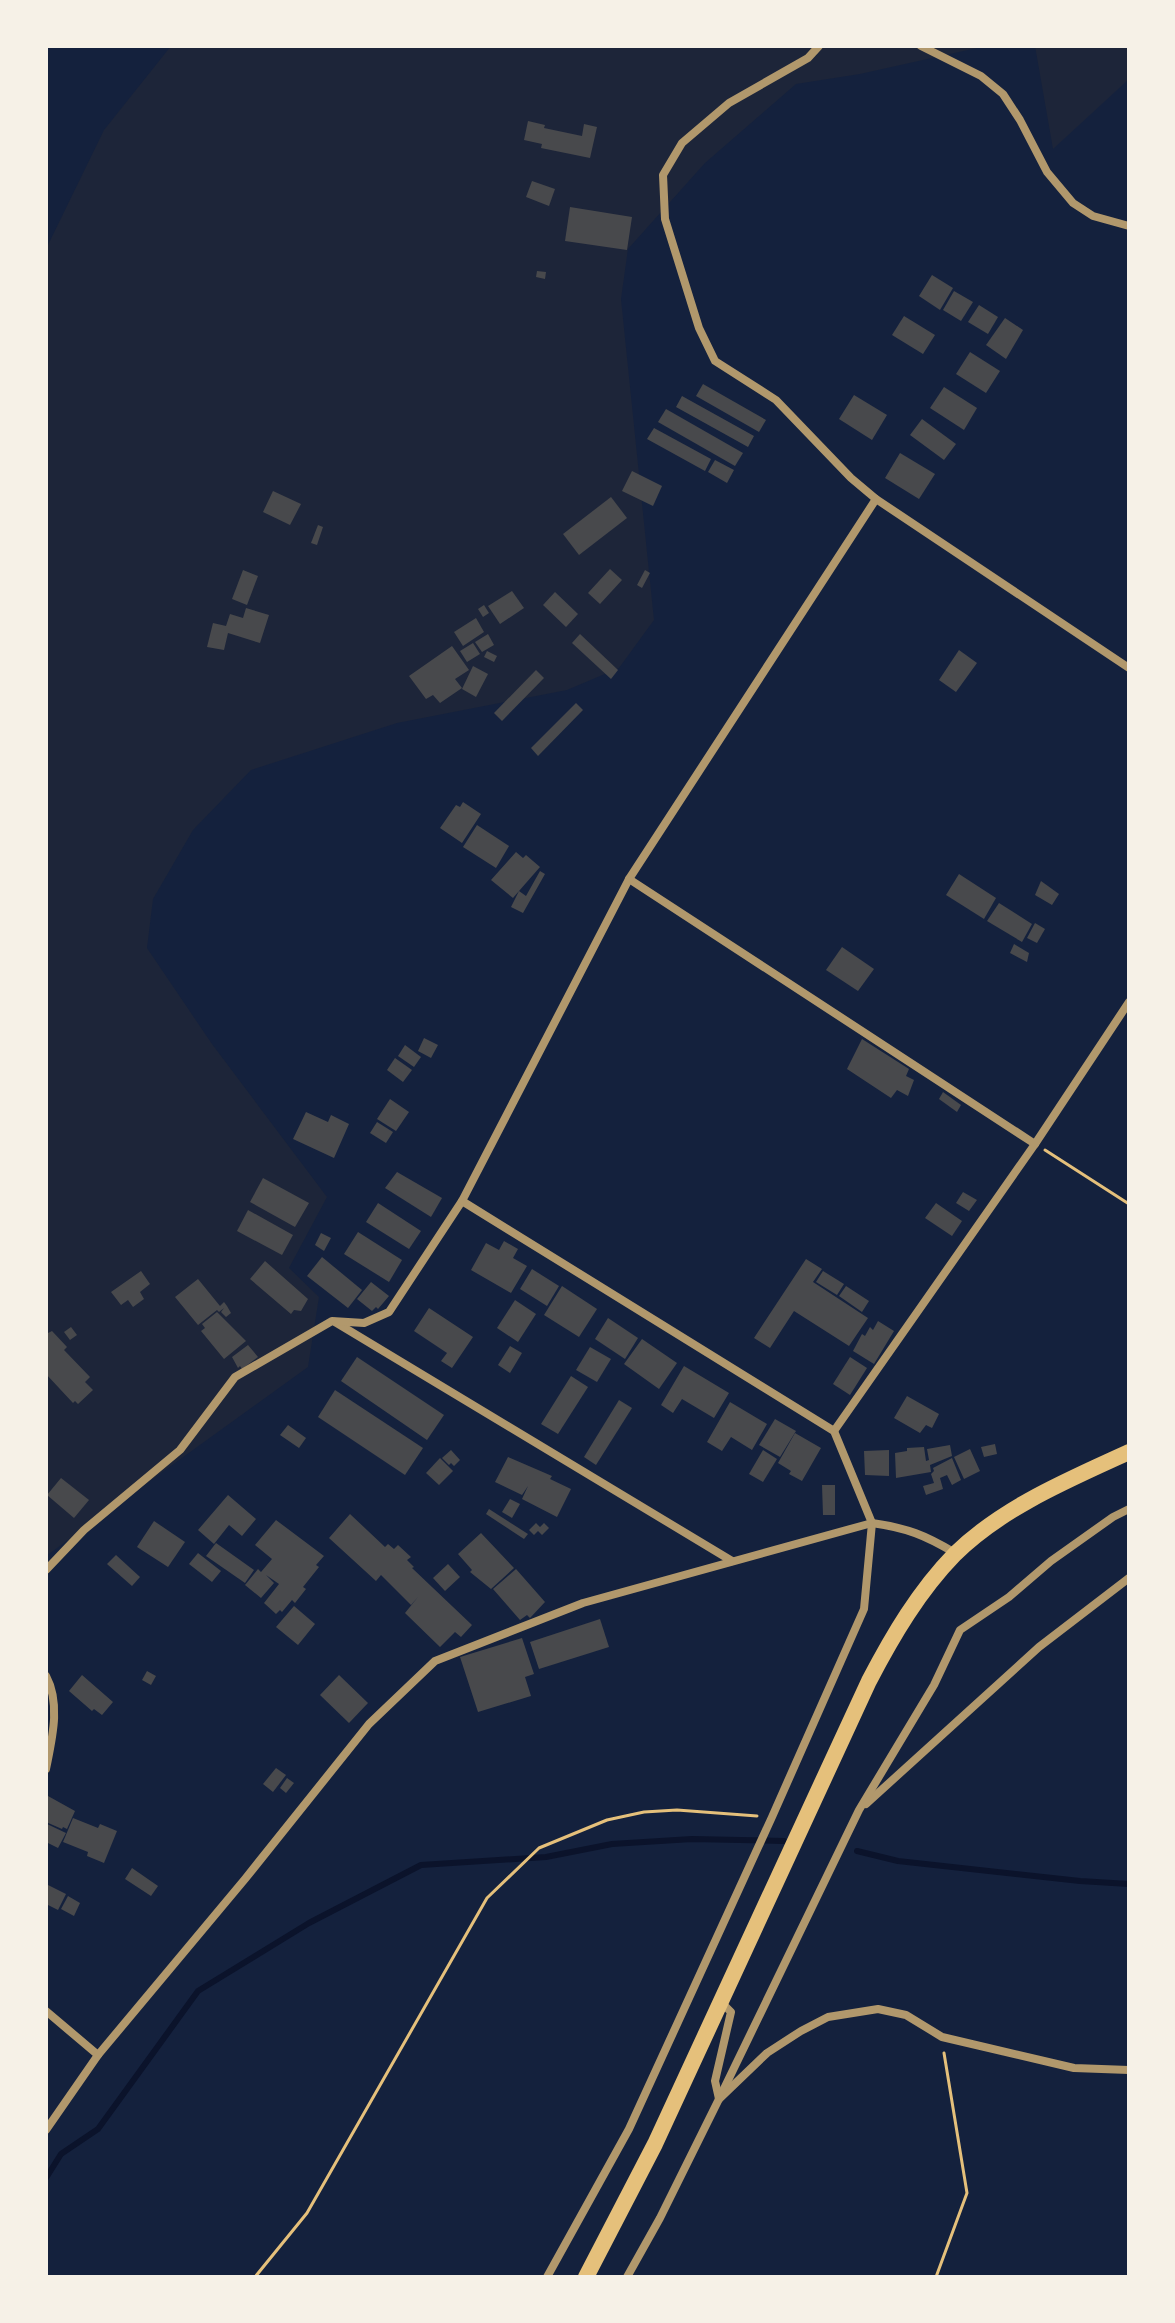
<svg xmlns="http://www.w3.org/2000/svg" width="1175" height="2323" viewBox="0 0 1175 2323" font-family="'Noto Serif',serif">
<rect width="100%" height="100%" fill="#14213d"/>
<!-- green -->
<g fill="#1d2539">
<path d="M171 46H986L860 74 796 84 705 163 628 249 621 299 654 620 619 668 567 690 397 723 251 770 193 830 153 899 147 948 212 1044 327 1197 289 1268 319 1297 308 1367 46 1556V249L104 130Z"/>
<path d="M1035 46H1129V79L1053 149Z"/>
</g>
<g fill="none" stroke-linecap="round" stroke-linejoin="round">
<!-- stream -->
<g stroke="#0b132b" stroke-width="6">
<path d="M857 1851 898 1861 1080 1881 1129 1884"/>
<path d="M46 2178 61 2154 98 2129 198 1991 309 1923 421 1865 546 1857 612 1844 692 1839 784 1841"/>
</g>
</g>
<!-- building -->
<g fill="#48494c">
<path d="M528 121 545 125 544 128 582 136 584 124 597 127 590 158 541 148 542 144 524 140Z"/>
<path d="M532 181 555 189 549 206 526 197Z"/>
<path d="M570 207 632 217 627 250 565 241Z"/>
<path d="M537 271 546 272 545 279 536 277Z"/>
<path d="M932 275 953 288 940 310 919 296Z"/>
<path d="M954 291 973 302 961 321 943 310Z"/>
<path d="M979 305 998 317 988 334 968 322Z"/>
<path d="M904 316 935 335 923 354 892 335Z"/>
<path d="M1005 318 1023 330 1006 359 986 345Z"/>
<path d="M970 352 1000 371 986 393 956 374Z"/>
<path d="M703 384 766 420 759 432 696 396Z"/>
<path d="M944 387 977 408 964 430 930 408Z"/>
<path d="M854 395 887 415 872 440 839 419Z"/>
<path d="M682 396 754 436 748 447 676 407Z"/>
<path d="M666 409 743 453 735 466 658 422Z"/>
<path d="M922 419 956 444 944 460 910 435Z"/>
<path d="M654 428 711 459 705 471 647 439Z"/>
<path d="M900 453 935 474 919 499 885 478Z"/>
<path d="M715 460 734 470 727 483 708 472Z"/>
<path d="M632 471 662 486 653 506 622 491Z"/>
<path d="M273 491 301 504 290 525 263 512Z"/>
<path d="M611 497 627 518 579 555 563 534Z"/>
<path d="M318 525 323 527 317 545 311 543Z"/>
<path d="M610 569 622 580 600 604 588 593Z"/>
<path d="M243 570 258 576 247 605 232 599Z"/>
<path d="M645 570 650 573 642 588 637 585Z"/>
<path d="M512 591 524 608 500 624 488 606Z"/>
<path d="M555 592 578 614 566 627 543 605Z"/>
<path d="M484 605 489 613 483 617 478 609Z"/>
<path d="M246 608 269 615 260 643 228 633 224 650 207 647 213 623 226 626 230 614 243 618Z"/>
<path d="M476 618 484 632 463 646 454 632Z"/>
<path d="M488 634 494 645 482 652 475 642Z"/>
<path d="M580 634 618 670 611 679 572 643Z"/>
<path d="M473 643 480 654 467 662 460 651Z"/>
<path d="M452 646 469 670 455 679 462 688 440 703 433 695 426 699 409 676Z"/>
<path d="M959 650 977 663 956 692 939 680Z"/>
<path d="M487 651 497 656 494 662 484 657Z"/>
<path d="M473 666 488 674 476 697 462 689Z"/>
<path d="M536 670 544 678 502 721 494 713Z"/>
<path d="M576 703 583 710 538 756 531 748Z"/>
<path d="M463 802 481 814 462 843 440 828 456 805 460 807Z"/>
<path d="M477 825 509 846 496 868 463 847Z"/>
<path d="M516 852 523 858 526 855 540 867 519 891 526 896 540 871 545 874 523 913 511 907 519 891 513 898 491 880Z"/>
<path d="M959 874 996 898 984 919 946 895Z"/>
<path d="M1041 881 1059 894 1052 905 1035 895Z"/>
<path d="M999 903 1032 924 1022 942 987 921Z"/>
<path d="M1035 923 1045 929 1037 943 1027 938Z"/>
<path d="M1014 944 1029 953 1027 962 1010 953Z"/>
<path d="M842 947 874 969 858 991 826 970Z"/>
<path d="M424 1038 438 1045 431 1058 418 1051Z"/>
<path d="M862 1039 909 1069 906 1076 914 1080 908 1096 897 1090 891 1098 847 1069Z"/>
<path d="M405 1045 421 1057 414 1067 398 1056Z"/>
<path d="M395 1058 412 1070 403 1082 387 1070Z"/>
<path d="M943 1092 961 1105 957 1112 939 1099Z"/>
<path d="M390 1099 409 1112 396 1131 377 1119Z"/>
<path d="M306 1112 328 1122 331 1115 349 1124 334 1158 293 1139Z"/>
<path d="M377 1122 393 1132 386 1143 370 1133Z"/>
<path d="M397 1172 442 1198 431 1217 385 1188Z"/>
<path d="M263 1178 309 1203 295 1227 250 1202Z"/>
<path d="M963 1192 977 1200 969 1211 956 1203Z"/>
<path d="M378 1203 421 1231 409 1249 366 1222Z"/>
<path d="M936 1203 962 1221 952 1236 925 1218Z"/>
<path d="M248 1210 293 1235 282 1255 237 1231Z"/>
<path d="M358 1232 402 1260 389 1282 344 1254Z"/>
<path d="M321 1233 331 1238 324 1251 315 1245Z"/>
<path d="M504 1241 518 1249 513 1258 527 1266 511 1293 471 1270 486 1243 499 1250Z"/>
<path d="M322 1257 362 1290 348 1308 307 1276Z"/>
<path d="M806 1259 822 1269 813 1282 868 1318 849 1346 794 1311 770 1348 754 1338Z"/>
<path d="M265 1261 308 1299 301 1311 294 1310 291 1314 250 1279Z"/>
<path d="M532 1269 559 1286 547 1306 520 1289Z"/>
<path d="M141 1271 150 1284 140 1292 144 1299 133 1307 128 1300 121 1305 111 1292Z"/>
<path d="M823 1271 844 1284 837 1295 816 1282Z"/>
<path d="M198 1279 220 1306 224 1302 227 1306 231 1313 226 1317 221 1312 224 1308 219 1312 217 1310 198 1325 175 1297Z"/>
<path d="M371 1282 389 1296 378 1309 376 1307 372 1311 357 1299Z"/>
<path d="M562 1286 597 1309 579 1337 544 1315Z"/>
<path d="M846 1286 869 1301 862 1312 839 1296Z"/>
<path d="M515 1300 536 1314 518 1342 497 1328Z"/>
<path d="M429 1308 473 1337 452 1368 441 1361 447 1353 414 1331Z"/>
<path d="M217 1312 246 1341 224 1359 201 1331 205 1328 202 1324Z"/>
<path d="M608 1318 638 1338 625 1359 595 1339Z"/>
<path d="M878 1321 894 1331 874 1364 853 1351 862 1334 865 1336 870 1327 873 1330Z"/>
<path d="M71 1327 77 1335 70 1340 64 1332Z"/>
<path d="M52 1331 67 1347 64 1350 90 1377 85 1382 93 1390 78 1404 75 1401 73 1403 46 1374V1334Z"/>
<path d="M642 1339 677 1363 659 1389 624 1364Z"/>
<path d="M248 1345 258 1357 242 1369 240 1366 238 1368 232 1357Z"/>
<path d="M510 1346 522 1353 510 1373 498 1365Z"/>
<path d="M590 1347 611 1359 597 1382 576 1370Z"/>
<path d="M357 1357 444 1415 427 1440 341 1381Z"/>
<path d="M850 1357 867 1368 850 1395 833 1384Z"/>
<path d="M684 1366 729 1393 714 1418 682 1399 673 1413 661 1405Z"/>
<path d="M571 1376 588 1387 558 1434 541 1424Z"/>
<path d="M335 1390 423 1448 405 1475 318 1417Z"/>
<path d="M907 1396 939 1414 932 1428 926 1425 920 1433 894 1418Z"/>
<path d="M619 1400 632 1408 596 1465 584 1457Z"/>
<path d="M730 1402 767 1424 752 1450 731 1437 722 1451 707 1442Z"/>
<path d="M775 1419 796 1431 780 1457 759 1445Z"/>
<path d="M288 1425 306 1438 299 1448 280 1435Z"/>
<path d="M795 1433 821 1448 802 1481 789 1474 791 1471 778 1463Z"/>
<path d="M995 1444 997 1454 984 1457 981 1447Z"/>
<path d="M950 1445 952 1456 930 1465 931 1472 896 1478 895 1453 907 1451V1448L924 1447 926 1461 929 1460 927 1449Z"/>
<path d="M970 1449 980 1471 964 1479 954 1457Z"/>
<path d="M451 1450 460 1460 454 1466 451 1463 449 1465 442 1458Z"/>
<path d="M763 1450 777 1459 763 1482 749 1474Z"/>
<path d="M889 1450V1476L865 1475 864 1451Z"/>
<path d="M508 1457 552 1476 550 1479 571 1489 557 1517 522 1499 528 1486 522 1495 495 1482Z"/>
<path d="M440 1458 453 1471 439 1485 426 1473Z"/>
<path d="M952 1458 961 1480 952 1485 947 1475 940 1478 943 1489 926 1495 923 1486 934 1483 931 1474 934 1471 933 1468Z"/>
<path d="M61 1478 89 1500 74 1518 47 1495Z"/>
<path d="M822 1485H835V1515H823Z"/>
<path d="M228 1495 256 1519 242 1536 229 1525 214 1544 198 1530Z"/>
<path d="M510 1499 520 1504 512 1518 502 1512Z"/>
<path d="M489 1509 528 1534 524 1539 486 1514Z"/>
<path d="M350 1514 385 1547 388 1544 394 1549 398 1545 411 1557 407 1560 414 1567 412 1568 472 1625 461 1637 455 1632 440 1647 405 1613 418 1597 411 1605 381 1575 376 1581 329 1538Z"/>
<path d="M276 1520 324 1556 316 1565 319 1567 303 1587 306 1589 295 1603 292 1600 282 1612 280 1610 276 1614 264 1603 279 1584 266 1575 274 1583 261 1598 245 1585 258 1569 261 1572 272 1559 255 1545Z"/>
<path d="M154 1521 185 1542 168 1567 137 1547Z"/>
<path d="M536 1523 540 1527 544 1523 549 1528 542 1535 538 1531 534 1535 529 1530Z"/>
<path d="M481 1533 514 1568 491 1589 470 1572 472 1570 458 1554Z"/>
<path d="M216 1543 254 1570 245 1583 206 1556Z"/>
<path d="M198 1553 221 1571 212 1582 189 1564Z"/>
<path d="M116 1555 140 1577 132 1586 107 1564Z"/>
<path d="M448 1564 460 1577 445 1591 433 1578Z"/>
<path d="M516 1569 545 1602 530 1618 527 1615 520 1620 493 1589Z"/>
<path d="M294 1606 315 1624 298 1645 276 1627Z"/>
<path d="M600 1619 609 1647 539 1669 530 1642Z"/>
<path d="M522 1638 534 1674 525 1677 531 1696 478 1712 460 1657Z"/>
<path d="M147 1671 156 1676 151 1685 142 1680Z"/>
<path d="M82 1675 113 1702 102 1715 94 1709 92 1711 69 1691Z"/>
<path d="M339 1675 368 1703 349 1723 320 1695Z"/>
<path d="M276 1768 286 1775 273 1792 263 1784Z"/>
<path d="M287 1778 294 1783 286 1793 280 1788Z"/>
<path d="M48 1796 75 1811 67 1829 63 1827 62 1829 46 1822Z"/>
<path d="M73 1818 98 1828 100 1824 117 1831 104 1863 87 1856 88 1852 63 1842Z"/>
<path d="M47 1824 66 1833 58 1848 46 1842Z"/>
<path d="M132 1868 158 1886 151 1896 125 1879Z"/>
<path d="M48 1885 66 1894 58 1910 46 1904Z"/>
<path d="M68 1896 80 1903 74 1916 61 1909Z"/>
</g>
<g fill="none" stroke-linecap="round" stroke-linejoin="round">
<!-- path -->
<g stroke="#e5c07b" stroke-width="3">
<path d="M1045 1150 1129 1204"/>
<path d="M255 2277 307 2213 487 1898 539 1848 607 1820 644 1812 677 1810 757 1816"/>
<path d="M936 2277 967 2193 944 2053"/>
</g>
<!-- minor -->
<g stroke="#b1986c" stroke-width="8">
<path d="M819 46 808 58 729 103 682 143 663 175 665 219 699 328 715 361 776 400 851 478 876 499 1129 668"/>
<path d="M921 46 981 76 1003 94 1020 120 1047 172 1073 203 1093 216 1129 226"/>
<path d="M629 879 1035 1144"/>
<path d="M462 1201 834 1431 872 1523 864 1609 772 1817 629 2129 547 2277"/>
<path d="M335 1322 732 1561"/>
<path d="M834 1431 1035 1144 1129 1002"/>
<path d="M46 1570 84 1530 180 1450 235 1377 332 1321 364 1323 389 1312 462 1201 629 879 876 499"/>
<path d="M46 1676C61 1704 52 1739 46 1769"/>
<path d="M866 1804 1039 1647 1129 1578"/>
<path d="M721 2002 731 2012 715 2081 719 2099 767 2053 801 2031 828 2017 878 2009 906 2015 942 2037 1074 2068 1129 2070"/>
<path d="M46 2011 98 2055"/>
<path d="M46 2130 98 2055 245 1879 369 1724 435 1661 583 1603 872 1523C907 1528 925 1535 955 1553"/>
<path d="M627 2277 660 2218 719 2099 859 1810 934 1685 960 1630 1009 1597 1051 1561 1113 1517 1129 1509"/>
</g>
<!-- trunk -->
<path stroke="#e5c07b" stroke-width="16" d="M586 2277 655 2144 869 1681C893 1635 919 1591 955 1554 1003 1507 1068 1480 1129 1452"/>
</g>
<!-- border -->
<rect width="1175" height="2323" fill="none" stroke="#f6f1e7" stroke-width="96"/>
</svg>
